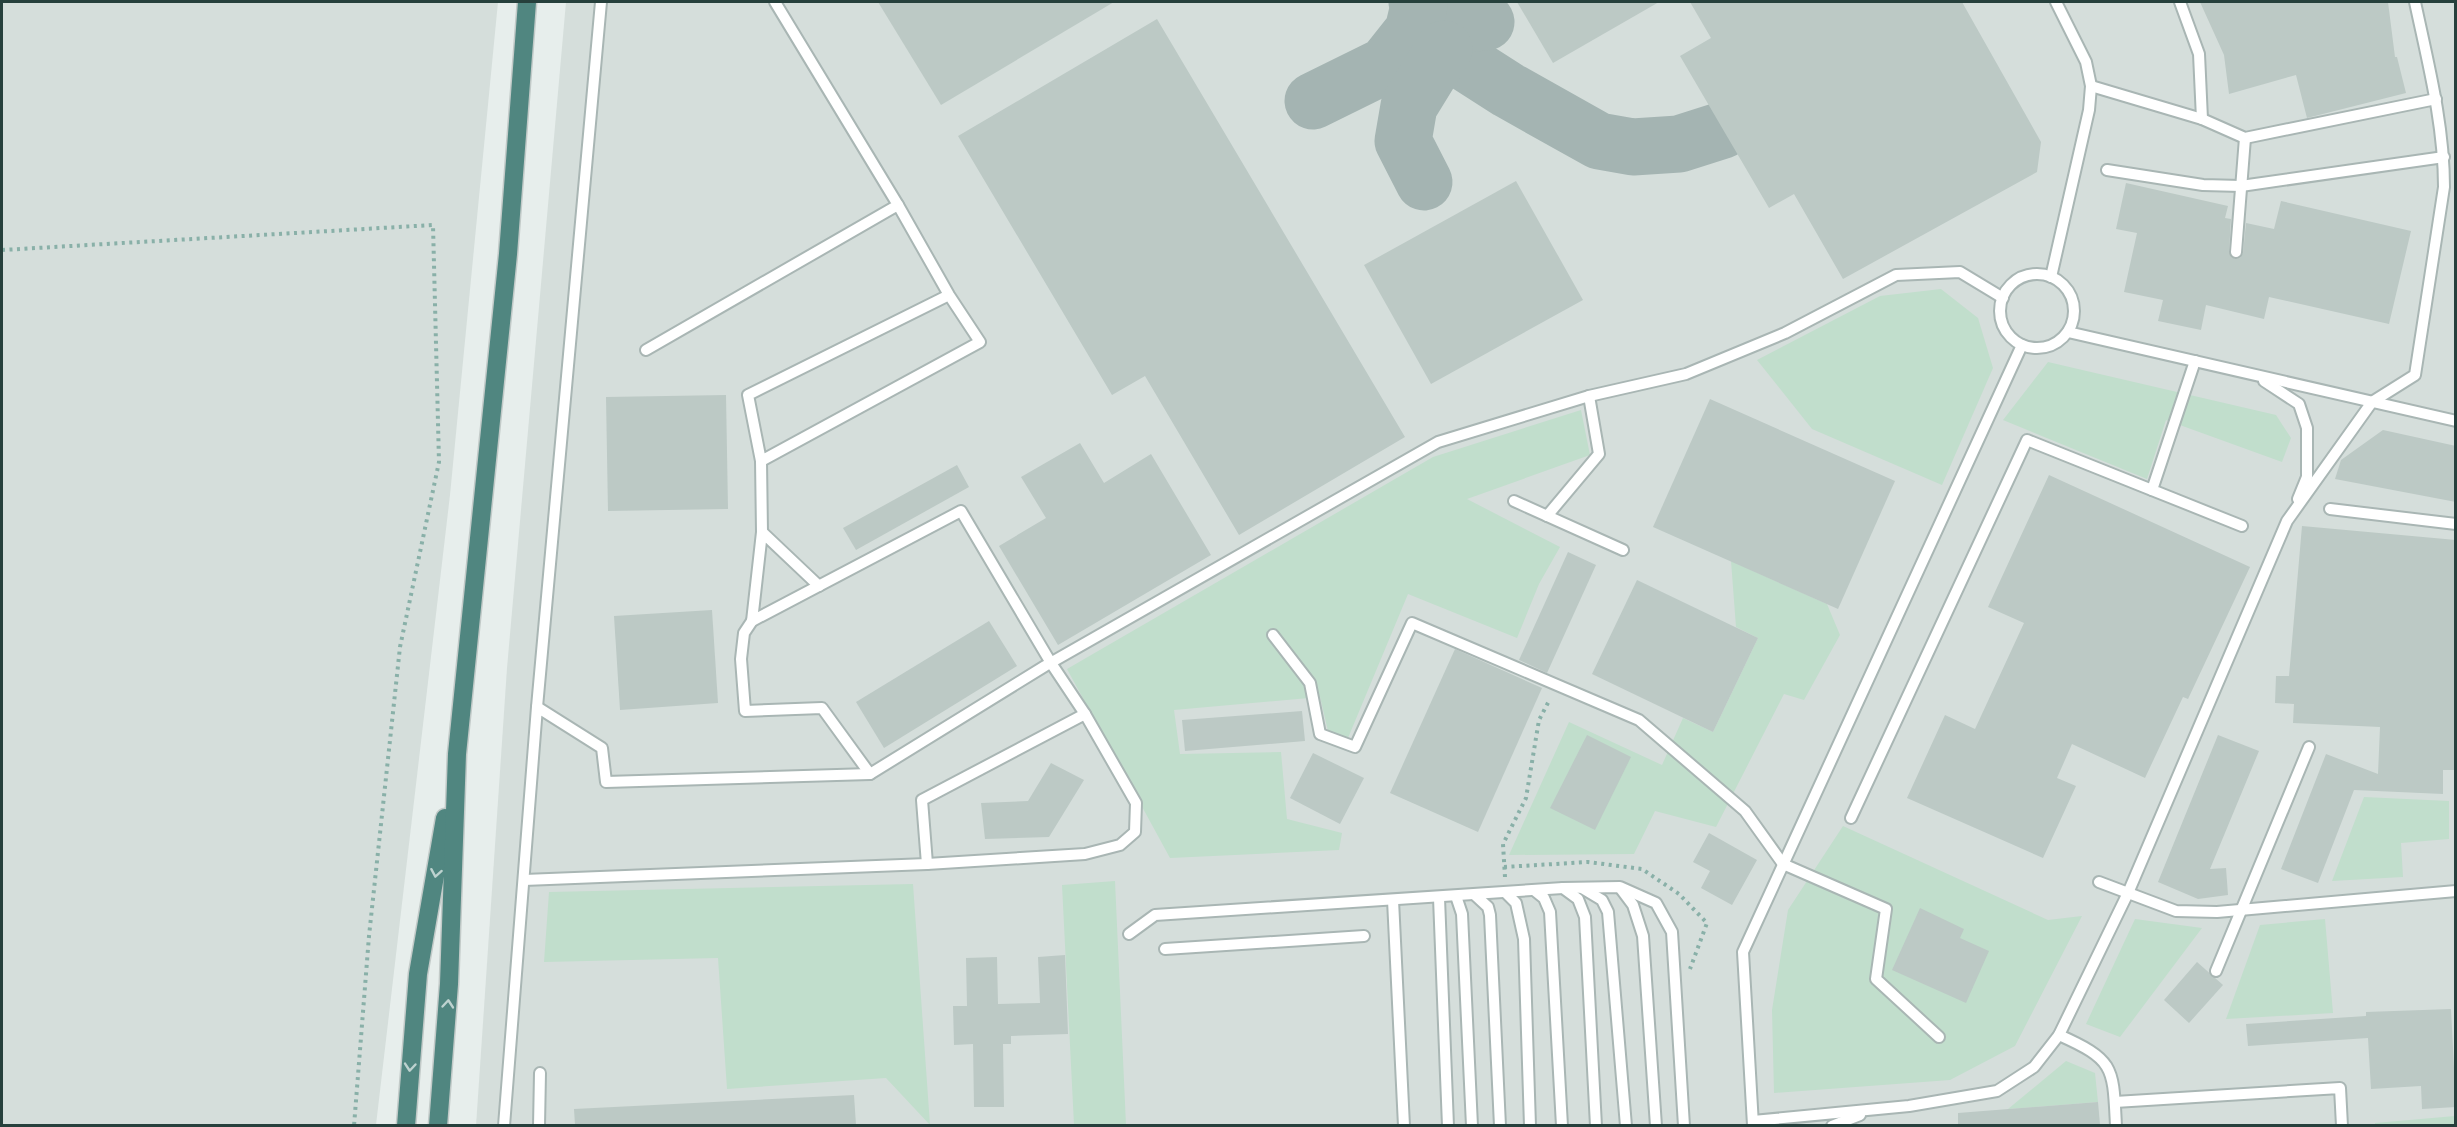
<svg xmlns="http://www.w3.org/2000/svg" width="2457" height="1127" viewBox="0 0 2457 1127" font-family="'Noto Sans',sans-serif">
<rect width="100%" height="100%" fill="#e7eeec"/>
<!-- built -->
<g fill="#d5dedb">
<path d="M2 2H498L450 495 376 1125H2Z"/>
<path d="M566 2H2455V1125L476 1126 507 668Z"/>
</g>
<!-- green -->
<g fill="#c1decc">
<path d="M1941 289 1978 318 1993 368 1942 485 1812 429 1757 360 1880 296Z"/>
<path d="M2048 362 2276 415 2291 438 2282 462 2166 420 2147 479 2003 420Z"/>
<path d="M1581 410 1590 455 1467 499 1560 547 1539 584 1517 638 1408 594 1348 738 1328 731 1320 697 1174 710 1180 754 1281 752 1287 819 1342 833 1339 850 1170 858 1067 669 1433 457Z"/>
<path d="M1731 561 1827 604 1840 635 1804 700 1784 694 1716 827 1655 811 1634 854 1509 855 1569 722 1662 765 1683 718 1713 732 1758 638 1736 627Z"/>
<path d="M2364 797 2449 801V839L2401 843 2403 877 2332 881Z"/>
<path d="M1843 826 2048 920 2082 916 2015 1046 1950 1080 1774 1093 1772 1010 1788 910Z"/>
<path d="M1115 881 1126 1125H1074L1062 885Z"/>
<path d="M913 884 930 1125 886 1078 727 1089 718 958 544 962 549 892Z"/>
<path d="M2135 919 2202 928 2120 1037 2086 1024Z"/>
<path d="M2325 919 2333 1013 2226 1019 2260 925Z"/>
<path d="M2066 1061 2095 1073 2098 1102 2008 1109Z"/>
<path d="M2455 1116V1125H2375V1123Z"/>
</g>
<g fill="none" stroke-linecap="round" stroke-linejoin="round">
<!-- taxiway -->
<g stroke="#a4b4b2" stroke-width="57">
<path d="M1417 2 1444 49 1508 90 1599 141 1633 147 1679 144 1723 130"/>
<path d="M1419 6C1445 25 1454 25 1486 22"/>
<path d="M1313 101 1386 65 1413 31 1419 6"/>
<path d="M1424 182 1403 141 1409 106 1444 49"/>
</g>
</g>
<!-- building -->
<g fill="#bcc9c5">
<path d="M878 2H1114L941 105Z"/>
<path d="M1517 2H1659L1553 63Z"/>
<path d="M1690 2H1962L2041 142 2037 172 1843 279 1794 194 1769 208 1680 56 1711 38Z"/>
<path d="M2200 2H2388L2395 57H2397L2406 93 2307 118 2296 75 2229 94 2224 55Z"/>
<path d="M1157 19 1405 437 1239 535 1145 376 1112 395 958 136Z"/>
<path d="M1516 181 1583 300 1431 384 1364 265Z"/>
<path d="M2126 183 2228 206 2225 218 2231 219 2229 252 2235 259 2240 258 2243 253 2246 223 2274 229 2281 201 2411 231 2389 324 2269 297 2264 319 2206 305 2201 330 2158 321 2163 300 2124 292 2137 233 2116 229Z"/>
<path d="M726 395 728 509 608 511 606 397Z"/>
<path d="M1710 399 1895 481 1838 609 1653 527Z"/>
<path d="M2383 430 2456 446V502L2335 479 2341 460Z"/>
<path d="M1080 443 1104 483 1151 454 1211 555 1058 645 999 546 1046 518 1021 477Z"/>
<path d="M957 465 969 487 856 550 843 528Z"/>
<path d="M2049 475 2250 567 2188 699 2183 697 2145 778 2072 744 2057 778 2076 786 2043 858 1907 798 1945 715 1975 729 2024 623 1988 607Z"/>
<path d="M2302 526 2456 540V770H2443V794L2354 790 2318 883 2281 869 2326 754 2378 774 2380 727 2293 723 2294 704 2275 703 2276 676H2289Z"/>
<path d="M1568 552 1596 565 1547 673 1519 660Z"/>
<path d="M1637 580 1758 638 1713 732 1592 674Z"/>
<path d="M712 610 718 703 620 710 614 616Z"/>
<path d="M989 621 1017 666 884 748 856 702Z"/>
<path d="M1455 649 1542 688 1478 832 1390 793Z"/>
<path d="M1302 711 1305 741 1185 751 1182 720Z"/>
<path d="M1587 735 1631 757 1595 830 1550 808Z"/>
<path d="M2218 735 2259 751 2210 869 2226 868 2228 895 2198 899 2158 882Z"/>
<path d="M1313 753 1364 778 1340 824 1290 798Z"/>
<path d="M1051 763 1084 780 1049 837 985 839 981 803 1028 801Z"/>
<path d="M1709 833 1757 860 1732 905 1701 888 1710 871 1693 862Z"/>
<path d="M1920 908 1964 929 1960 938 1989 951 1966 1003 1892 970Z"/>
<path d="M1065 955 1068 1034 1011 1036V1044H1003L1004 1107H974L973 1044 954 1045 953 1006H967L966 958 997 957 998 1004 1040 1003 1038 957Z"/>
<path d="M2197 962 2223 985 2189 1023 2164 1000Z"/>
<path d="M2451 1009 2456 1107 2422 1109 2421 1086 2371 1089 2368 1038 2248 1046 2246 1024 2366 1016V1012Z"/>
<path d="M854 1095 856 1125H575L574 1109Z"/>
<path d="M2098 1102 2100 1125H1958V1113Z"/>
</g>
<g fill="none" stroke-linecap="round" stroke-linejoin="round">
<defs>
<g id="service">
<path d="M2180 2 2199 54 2202 119"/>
<path d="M2091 86 2202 119 2245 138 2436 99"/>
<path d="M2107 170 2203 185 2241 186 2444 157"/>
<path d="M898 205 949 295 980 342 761 461 748 395 949 295"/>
<path d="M2236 252 2245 138"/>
<circle cx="2037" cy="311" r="37"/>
<path d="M2051 277 2089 110 2091 86 2086 62 2056 2"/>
<path d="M2068 332 2456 421"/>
<path d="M646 350 898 205 775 2"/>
<path d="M2195 361 2152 490 2242 526"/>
<path d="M2264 381 2299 404 2307 428V477L2298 499"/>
<path d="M761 461 762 532"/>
<path d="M1514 501 1623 550"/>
<path d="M2330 509 2456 524"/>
<path d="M1547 516 1599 454 1589 396"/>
<path d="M752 621 762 532 819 586"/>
<path d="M1273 635 1310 683 1320 734 1355 747 1412 623 1639 720 1745 811 1783 864 1886 909 1876 979 1939 1037"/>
<path d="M537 707 601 2"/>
<path d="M870 774 822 708 745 711 741 659 744 633 752 621 961 511 1051 663 1085 714 922 800 927 864"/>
<path d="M1851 818 2027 440 2152 490"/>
<path d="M524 880 927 864 1085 854 1120 845 1135 832 1136 803 1085 714"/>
<path d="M2099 882 2176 911 2217 912 2456 891"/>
<path d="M1563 888 1578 899 1585 917 1596 1126"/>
<path d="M1582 888 1602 900 1608 912 1626 1126"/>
<path d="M1621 889 1633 905 1643 936 1656 1126"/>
<path d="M1534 890 1544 898 1550 912 1562 1126"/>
<path d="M1506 893 1516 903 1524 939 1530 1126"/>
<path d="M1475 895 1488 907 1490 915 1500 1126"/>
<path d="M1456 896 1462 914 1472 1126"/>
<path d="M1439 898 1448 1126"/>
<path d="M1393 900 1404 1126"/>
<path d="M1129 934 1155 915 1563 888 1620 887 1656 903 1672 932 1684 1126"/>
<path d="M1165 949 1364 936"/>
<path d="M2216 971 2309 747"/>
<path d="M2059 1035C2115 1060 2113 1067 2116 1126"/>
<path d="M2115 1102 2340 1088 2342 1126"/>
<path d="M1753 1121 1909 1106 1997 1091 2034 1067 2059 1035 2128 893 2287 521 2372 402 2415 375 2444 187C2444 124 2428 63 2415 2"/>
<path d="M1753 1125 1743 952 2022 345"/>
<path d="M504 1126 537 707 602 748 606 782 870 774 1045 666 1438 442 1589 396 1686 374 1785 333 1896 275 1960 272 2003 298"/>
<path d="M539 1126 540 1073"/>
<path d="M1832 1126 1860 1115"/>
</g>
<g id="trunk">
<path d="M406 1126 418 974 445 818"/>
<path d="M438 1126 449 984 457 754 508 254 527 2"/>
</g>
</defs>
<!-- service casing -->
<use href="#service" stroke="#a9b6b4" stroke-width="14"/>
<!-- trunk casing -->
<use href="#trunk" stroke="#c2cac8" stroke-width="21"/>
<!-- path -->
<g stroke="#89b0a8" stroke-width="4" stroke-dasharray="3 4.5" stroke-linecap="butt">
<path d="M2 250 433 225 439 462 400 647 369 936 354 1126"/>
<path d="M1504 867 1588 862 1642 869 1679 894 1707 923 1690 969"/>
<path d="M1505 877 1503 844 1526 798 1539 720 1550 699"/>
</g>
<!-- service -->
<use href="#service" stroke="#fff" stroke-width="10"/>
<!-- trunk -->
<use href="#trunk" stroke="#508680" stroke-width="18"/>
</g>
<!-- one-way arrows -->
<defs><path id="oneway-chevron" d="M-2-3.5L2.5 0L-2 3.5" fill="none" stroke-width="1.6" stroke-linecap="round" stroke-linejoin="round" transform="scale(1.5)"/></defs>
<g stroke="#bdd2cf">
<use href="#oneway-chevron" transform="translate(436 873) rotate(100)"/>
<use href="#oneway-chevron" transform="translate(448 1004) rotate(-85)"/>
<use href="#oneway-chevron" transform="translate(410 1067) rotate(95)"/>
</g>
<!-- border -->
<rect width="2457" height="1127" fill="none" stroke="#26403c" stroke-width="6"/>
</svg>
